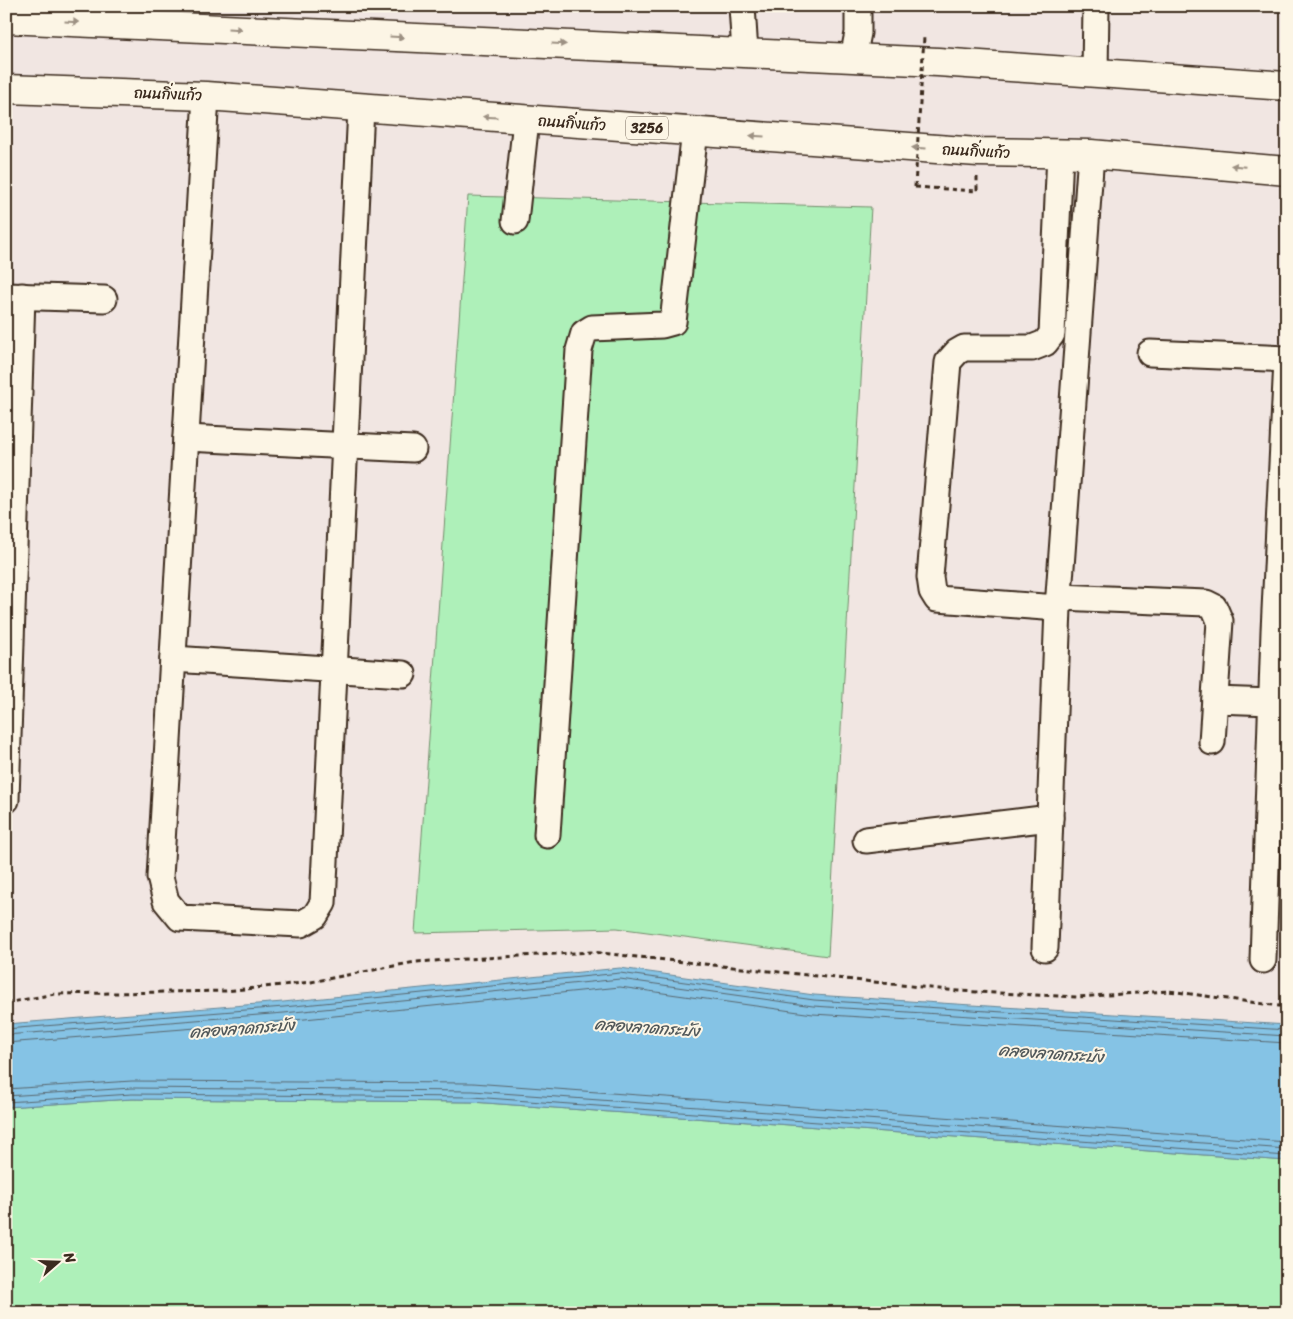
<svg xmlns="http://www.w3.org/2000/svg" width="1293" height="1319" viewBox="0 0 1293 1319" font-family="Sriracha,'Playpen Sans Thai',sans-serif">
<rect width="100%" height="100%" fill="#f1e6e2"/>
<filter id="ink" filterUnits="userSpaceOnUse"><feTurbulence type="fractalNoise" baseFrequency=".02" numOctaves="2"/><feDisplacementMap in="SourceGraphic" scale="10" xChannelSelector="R" yChannelSelector="G"/><feConvolveMatrix kernelMatrix="1 2 1 2 8 2 1 2 1" color-interpolation-filters="sRGB"/></filter>
<g filter="url(#ink)">
<!-- green -->
<g fill="#aef0b9" stroke="#748d6c">
<path d="M468 196 871 207 828 956 617 928 415 933Z"/>
<path d="M132 1099 472 1102 1287 1161V1313H220L93 1306 6 1307V1107Z"/>
</g>
<!-- water -->
<path fill="#85c3e5" stroke="#678695" d="M620 968 814 995 1287 1025V1161L472 1102 132 1099 6 1107V1024L283 1002Z"/>
<g fill="none" stroke-linecap="round" stroke-linejoin="round">
<!-- shore -->
<g stroke="#59676e" stroke-width="1">
<path d="M6 1029 284 1007 620 973 814 1000 1287 1030"/>
<path d="M6 1035 284 1013 620 979 813 1006 1287 1036"/>
<path d="M6 1043 285 1021 620 987 813 1014 1287 1043"/>
<path d="M6 1089 132 1081 473 1083 1287 1142"/>
<path d="M6 1096 132 1088 473 1091 1287 1149"/>
<path d="M6 1102 132 1094 473 1097 1287 1156"/>
</g>
<defs>
<g id="minor">
<path d="M742 6 745 53"/>
<path d="M853 58 858 33V6"/>
<path d="M1095 73 1096 6"/>
<path d="M206 96 160 877 166 901 180 918 301 924 315 916 323 903 361 108"/>
<path d="M515 221 526 120"/>
<path d="M6 296 104 299"/>
<path d="M1150 353 1287 359"/>
<path d="M186 438 413 449"/>
<path d="M1059 597 1206 603 1214 607 1220 621 1212 742"/>
<path d="M1058 608 937 599 932 591 930 577 948 362 957 352 964 348H1032L1045 343 1052 334 1060 153"/>
<path d="M173 659 403 674"/>
<path d="M1215 700 1272 702"/>
<path d="M6 800 22 296"/>
<path d="M547 835 579 350 584 333 592 328 662 325 673 322 695 131"/>
<path d="M866 840 1050 818"/>
<path d="M1045 948 1058 608 1091 154"/>
<path d="M1263 960 1274 631 1287 360"/>
</g>
<g id="major">
<path d="M6 19 938 62 1287 86"/>
<path d="M6 89 206 96 978 152 1091 154 1287 171"/>
</g>
</defs>
<!-- minor casing -->
<use href="#minor" stroke="#3b2a1e" stroke-width="29"/>
<!-- major casing -->
<use href="#major" stroke="#3b2a1e" stroke-width="31"/>
<!-- path -->
<g stroke="#3b2a1e" stroke-width="3" stroke-dasharray="5 4" stroke-linecap="butt">
<path d="M915 187 977 191V177"/>
<path d="M6 1003 55 994 226 991 311 982 415 962 591 952 958 991 1077 997 1169 991 1287 1007"/>
</g>
<!-- minor -->
<use href="#minor" stroke="#fcf5e5" stroke-width="25"/>
<!-- major -->
<use href="#major" stroke="#fcf5e5" stroke-width="28"/>
<!-- path-bridge -->
<path stroke="#3b2a1e" stroke-width="3" stroke-dasharray="5 4" stroke-linecap="butt" d="M915 187 924 37"/>
</g>
<!-- one-way arrows -->
<defs><path id="oneway-solid" d="M-6-.8H1V-3.2L6.5 0L1 3.2V.8H-6Z" transform="scale(1.25)"/></defs>
<g fill="#9c9082">
<use href="#oneway-solid" transform="translate(72 22) rotate(3)"/>
<use href="#oneway-solid" transform="translate(235 29) rotate(3)"/>
<use href="#oneway-solid" transform="translate(397 37) rotate(3)"/>
<use href="#oneway-solid" transform="translate(559 44) rotate(3)"/>
<use href="#oneway-solid" transform="translate(490 117) rotate(-176)"/>
<use href="#oneway-solid" transform="translate(757 136) rotate(-176)"/>
<use href="#oneway-solid" transform="translate(919 148) rotate(-176)"/>
<use href="#oneway-solid" transform="translate(1238 166) rotate(-175)"/>
</g>
</g>
<g text-anchor="middle" stroke-width="4" stroke-linejoin="round" paint-order="stroke">
<!-- shield labels -->
<rect fill="#fcf5e5" stroke="#75675a" stroke-width="1" x="626" y="116.5" width="42" height="23" rx="4"/>
<g font-size="14" font-weight="bold" fill="#3b2a1e">
<text x="647" y="133">3256</text>
</g>
<!-- street labels -->
<g font-size="15" fill="#3b2a1e" stroke="#fcf5e5">
<text transform="translate(168 94) rotate(2)" y="5">ถนนกิ่งแก้ว</text>
<text transform="translate(572 123) rotate(4)" y="5">ถนนกิ่งแก้ว</text>
<text transform="translate(976 151) rotate(3)" y="5">ถนนกิ่งแก้ว</text>
</g>
<!-- water labels -->
<g font-size="16" font-style="italic" fill="#51585a" stroke="#fcf5e5">
<text transform="translate(647 1027) rotate(4)" y="6">คลองลาดกระบัง</text>
<text transform="translate(242 1028) rotate(-4)" y="6">คลองลาดกระบัง</text>
<text transform="translate(1051 1053) rotate(4)" y="6">คลองลาดกระบัง</text>
</g>
</g>
<!-- margin -->
<rect width="1293" height="1319" fill="none" stroke="#fcf5e5" stroke-width="25"/>
<rect x="12" y="12" width="1268" height="1294" fill="none" stroke="#3b2a1e" stroke-width="2" filter="url(#ink)"/>
<!-- north arrow -->
<g transform="translate(58 1262) rotate(70)" stroke="#fcf5e5" stroke-width="4" paint-order="stroke">
<path d="M0-4L9 19L0 12L-9 19Z" fill="#3b2a1e"/>
<text y="-8" font-size="14" font-weight="bold" text-anchor="middle" fill="#3b2a1e">N</text>
</g>
</svg>
